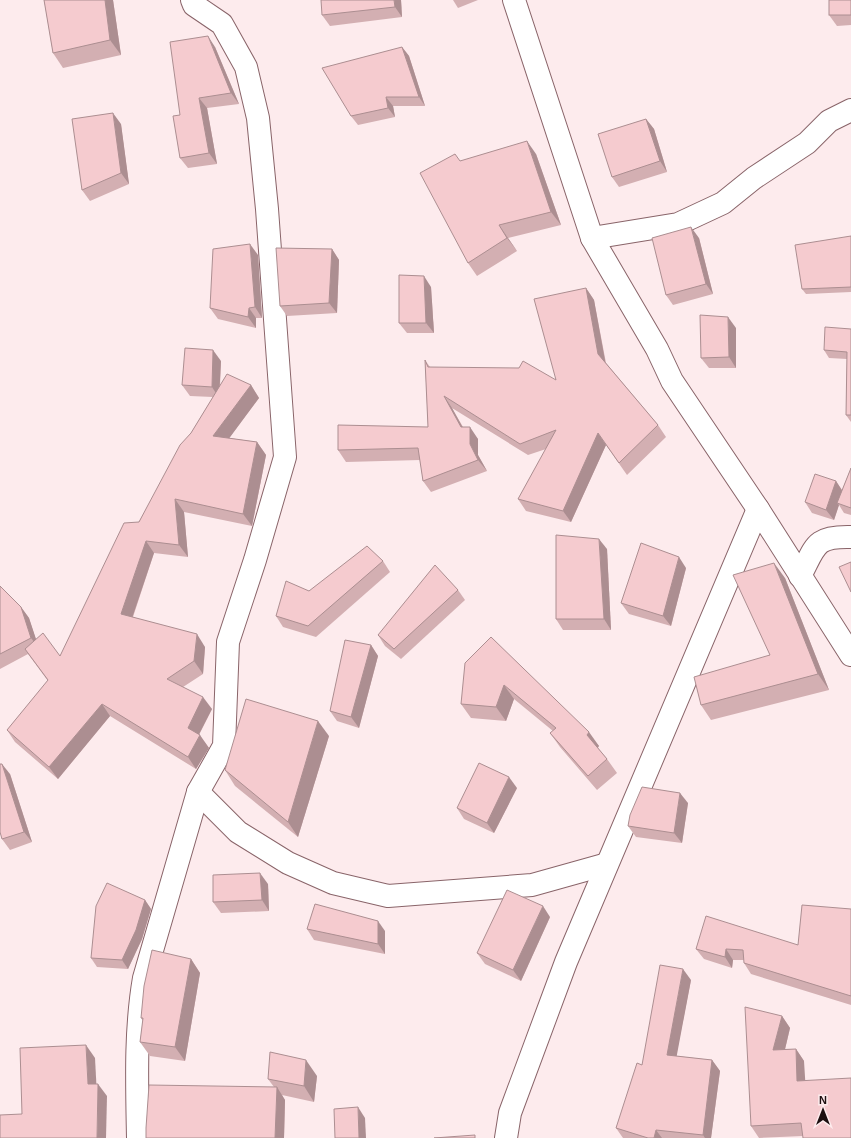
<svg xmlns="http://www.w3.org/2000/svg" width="851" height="1138" viewBox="0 0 851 1138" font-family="Arial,sans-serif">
<rect width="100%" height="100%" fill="#fdebed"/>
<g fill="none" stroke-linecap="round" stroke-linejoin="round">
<defs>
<g id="street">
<path d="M592 238 678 224 723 203 754 178 807 143 829 121 851 110"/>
<path d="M800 576C816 546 814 536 851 537"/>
<path d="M198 792 238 832 288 863 333 883 388 896 532 885 607 864"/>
<path d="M138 1138C137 1085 135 1030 144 978L198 792 224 746 228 642 255 560 285 457 267 209 258 118 246 67 222 24 194 5 192 0"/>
<path d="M506 1138 510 1113 566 962 758 509"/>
</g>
<path id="secondary" d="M514 0 592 238 657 349 672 381 758 509 851 655"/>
</defs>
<!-- street casing -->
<use href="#street" stroke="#896469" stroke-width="24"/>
<!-- secondary casing -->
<use href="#secondary" stroke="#896469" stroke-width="24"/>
<!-- street -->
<use href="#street" stroke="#fff" stroke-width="22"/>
<!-- secondary -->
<use href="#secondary" stroke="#fff" stroke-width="22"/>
</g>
<!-- wall -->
<g fill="#d3afb2">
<path d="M44 0H113L121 55 63 68 53 53Z"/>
<path d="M401 0 402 17 330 26 322 15Z"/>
<path d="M453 0H478L458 8Z"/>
<path d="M851 0V25L837 26 829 15Z"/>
<path d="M215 47 239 104 207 108 217 164 188 168 180 158V115Z"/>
<path d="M402 47 409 56 425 106H393L395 117 358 125 351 116Z"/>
<path d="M646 119 654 129 667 172 619 187 612 177Z"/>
<path d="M121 124 129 184 90 201 82 190Z"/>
<path d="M536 154 561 225 508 238 517 251 477 276 468 263 460 161Z"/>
<path d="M851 236V292L806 294 802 289Z"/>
<path d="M699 238 713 294 673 305 666 295Z"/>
<path d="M332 249 339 260 337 313 287 316 280 306Z"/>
<path d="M258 255 262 318H256V328L218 319 210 308Z"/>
<path d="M431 287 434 333H407L399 323Z"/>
<path d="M586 288 594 300 606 363 658 425 666 437 627 475 606 445 571 522 526 511 518 499 546 449 528 455 452 408 463 427 478 439V455L487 471 431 492 423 481 420 460 346 462 338 450 428 427 425 360 430 367 556 380Z"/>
<path d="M736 328V368H709L701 358Z"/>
<path d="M851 329V422L846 415 847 359 829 358 824 350Z"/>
<path d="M221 361 220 387 251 385 259 398 229 438 257 442 266 455 252 526 184 512 188 557 154 553 133 617 205 647 203 674 183 687 212 709 199 735 209 748 196 769 110 716 58 779 15 742 7 730 48 681 28 654 0 669V586L21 607 29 618 36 640 60 656 191 433 213 397 190 396 182 385Z"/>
<path d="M851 468V515L844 513 839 505 834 520 812 513 805 502 836 481 842 490Z"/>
<path d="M607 549 611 630H563L556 619Z"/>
<path d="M383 561 390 572 316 637 283 627 276 616 309 591Z"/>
<path d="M686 568 671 626 629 614 621 603Z"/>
<path d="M785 578 829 690 711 720 701 705 770 655Z"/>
<path d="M458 590 465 600 401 659 385 646 378 635Z"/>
<path d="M491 637 599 746 598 748 607 759 617 773 597 790 560 747 550 733 553 731 514 699 506 721 471 718 461 704Z"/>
<path d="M371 645 378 656 359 728 337 721 330 711Z"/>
<path d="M329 736 298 837 235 786 225 770Z"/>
<path d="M10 774 32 842 10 850 2 839Z"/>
<path d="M517 788 494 833 464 819 457 808Z"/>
<path d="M688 803 682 843 636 837 628 826Z"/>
<path d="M268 884 269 911 221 913 213 902Z"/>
<path d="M145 900 151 909 142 939 128 969 97 967 91 958Z"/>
<path d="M851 909V1005L751 974 744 963V960H733L732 968 704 959 696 949 798 945Z"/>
<path d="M550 917 521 981 485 964 477 953Z"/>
<path d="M307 929 385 931V954L314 940Z"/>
<path d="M191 959 200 973 185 1061 150 1056 140 1042 143 1021 141 1018Z"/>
<path d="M691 980 676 1056 712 1060 720 1071 711 1138H623L616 1128 642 1065Z"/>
<path d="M782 1016 790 1028 785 1049H796L804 1061 803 1136 759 1138 751 1126Z"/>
<path d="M317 1076 314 1102 282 1095 285 1100 284 1138H146L274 1087 268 1079Z"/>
</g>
<!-- shaded-wall -->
<g fill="#ac8e91">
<path d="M105 0H113L121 55 110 40Z"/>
<path d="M394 0H401L402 17 395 7Z"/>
<path d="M208 36 215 47 239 104 231 93Z"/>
<path d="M402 47 409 56 425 106 419 97Z"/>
<path d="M386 97 393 106 395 117 388 108Z"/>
<path d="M199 98 207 108 217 164 209 153Z"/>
<path d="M113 113 121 124 129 184 121 173Z"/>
<path d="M646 119 654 129 667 172 660 161Z"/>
<path d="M527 141 536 154 561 225 551 212Z"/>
<path d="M499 225 517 251 507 238Z"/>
<path d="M691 227 699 238 713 294 706 284Z"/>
<path d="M250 244 258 255 262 318 255 307Z"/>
<path d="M332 249 339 260 337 313 329 303Z"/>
<path d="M424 276 431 287 434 333 426 323Z"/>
<path d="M586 288 594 300 606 366 598 354Z"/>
<path d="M249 308 256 318V328L248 317Z"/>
<path d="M728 317 736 328V368L729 357Z"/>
<path d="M213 350 221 361 219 398 212 387Z"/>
<path d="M251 385 259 398 222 448 213 436Z"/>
<path d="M444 396 452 408 469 439 461 427Z"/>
<path d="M470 427 478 439V455L487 471 478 460 470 444Z"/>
<path d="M598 433 606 445 571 522 563 511Z"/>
<path d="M257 442 266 455 252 526 243 514Z"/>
<path d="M836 481 843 492 837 503 839 505 834 520 826 510Z"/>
<path d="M175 499 184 512 188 557 179 545Z"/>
<path d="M599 539 607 549 611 630 604 619Z"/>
<path d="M146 541 154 553 129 627 121 614Z"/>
<path d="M679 557 686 568 671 626 663 616Z"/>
<path d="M774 563 785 578 829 690 818 674Z"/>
<path d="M21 607 29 618 39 648 31 638Z"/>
<path d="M197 634 205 647 203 674 194 661Z"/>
<path d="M371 645 378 656 359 728 351 717Z"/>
<path d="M504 685 514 699 506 721 496 707Z"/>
<path d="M203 697 212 709 196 740 188 728Z"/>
<path d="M102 704 110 716 58 779 49 767Z"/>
<path d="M318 721 329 736 298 837 288 822Z"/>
<path d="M589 732 599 746 596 749 587 735Z"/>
<path d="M200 735 209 748 196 769 188 757Z"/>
<path d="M2 764 10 774 32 842 24 832Z"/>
<path d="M509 777 517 788 494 833 487 823Z"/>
<path d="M680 793 688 803 682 843 674 833Z"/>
<path d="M260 873 268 884 269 911 262 900Z"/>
<path d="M145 900 151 909 142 939 128 969 122 960Z"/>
<path d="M543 906 550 917 521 981 513 970Z"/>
<path d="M378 921 385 931V954L378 944Z"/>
<path d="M726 949 733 960 732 968 725 957Z"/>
<path d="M191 959 200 973 185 1061 175 1047Z"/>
<path d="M683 969 691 980 675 1065 667 1055Z"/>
<path d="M782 1016 790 1028 782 1062 773 1050Z"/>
<path d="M86 1045 95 1058 97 1096 88 1084Z"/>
<path d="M796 1049 804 1061 806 1093 797 1081Z"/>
<path d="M306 1060 317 1076 314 1102 304 1086Z"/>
<path d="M712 1060 720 1071 711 1138H705L703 1135Z"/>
<path d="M98 1084 107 1096 106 1138H97Z"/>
<path d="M277 1087 285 1100 284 1138H275Z"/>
<path d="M358 1107 365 1118 366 1138H359Z"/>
<path d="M656 1130 662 1138H654Z"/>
</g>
<!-- building -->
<g fill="#f5cbcf" stroke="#ac8e91">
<path d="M44 0H105L110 40 53 53Z"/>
<path d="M321 0H394L395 7 322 15Z"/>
<rect x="829" y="0" width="22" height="15"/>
<path d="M208 36 231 93 199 98 209 153 180 158 173 116 180 115 170 42Z"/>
<path d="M402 47 419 97H386L388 108 351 116 322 68Z"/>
<path d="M113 113 121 173 82 190 72 119Z"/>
<path d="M646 119 660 161 612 177 598 134Z"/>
<path d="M527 141 551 212 499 225 507 238 468 263 420 173 455 154 460 161Z"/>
<path d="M691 227 706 284 666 295 652 238Z"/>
<path d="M851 236V287L802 289 795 245Z"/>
<path d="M250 244 255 307 249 308 248 317 210 308 213 249Z"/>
<path d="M276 248 332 249 329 303 280 306Z"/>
<path d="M399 275 424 276 426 323H399Z"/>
<path d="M586 288 598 354 658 425 619 463 598 433 563 511 518 499 556 430 520 444 444 396 461 427H470V444L478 460 423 481 418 448 338 450V425L428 427 425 360 428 367 519 368 523 361 556 380 534 299Z"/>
<path d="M700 315 728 317 729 357 701 358Z"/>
<path d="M825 327 851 329V415H846L847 352 824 350Z"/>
<path d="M185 348 213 350 212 387 182 385Z"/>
<path d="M227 374 251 385 213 436 257 442 243 514 175 499 179 545 146 541 121 614 197 634 194 661 167 679 203 697 188 728 200 735 188 757 102 704 49 767 7 730 48 680 25 649 43 633 60 656 124 523 139 522 180 445 191 433Z"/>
<path d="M851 468V508L837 503Z"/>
<path d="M815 474 836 481 826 510 805 502Z"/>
<path d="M556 535 599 539 604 619H556Z"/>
<path d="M641 543 679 557 663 616 621 603Z"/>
<path d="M367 546 383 561 308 626 276 616 286 581 309 591Z"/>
<path d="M851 562V592L839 567Z"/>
<path d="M774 563 818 674 701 705 694 677 770 655 733 575Z"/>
<path d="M435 565 458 590 394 649 378 635Z"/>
<path d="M0 586 21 607 31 638 0 654Z"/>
<path d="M491 637 589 732 587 735 607 759 588 776 550 733 556 728 504 685 496 707 461 704 465 663Z"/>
<path d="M345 640 371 645 351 717 330 711Z"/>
<path d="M246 699 318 721 288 822 225 770Z"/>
<path d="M479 763 509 777 487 823 457 808Z"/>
<path d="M0 764H2L24 832 2 839 0 832Z"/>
<path d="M642 787 680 793 674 833 628 826 630 815Z"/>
<path d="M260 873 262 900 213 902V875Z"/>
<path d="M107 883 145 900 136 930 122 960 91 958 96 906Z"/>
<path d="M507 890 543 906 513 970 477 953Z"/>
<path d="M315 904 378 921V944L307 929Z"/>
<path d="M802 905 851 909V996L744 963 743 950 726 949 725 957 696 949 706 916 798 945Z"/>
<path d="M152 950 191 959 175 1047 140 1042 143 1018H141L144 986Z"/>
<path d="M660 965 683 969 667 1055 712 1060 703 1135 656 1130 654 1138H648L616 1128 637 1063 642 1065Z"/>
<path d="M745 1007 782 1016 773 1050 796 1049 797 1081 851 1078V1138H803L801 1123 751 1126Z"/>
<path d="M86 1045 88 1084H98L97 1138H0V1115L22 1114 20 1048Z"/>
<path d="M270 1052 306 1060 304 1086 268 1079Z"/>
<path d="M149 1085 277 1087 275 1138H146V1128Z"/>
<path d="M358 1107 359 1138H335L334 1109Z"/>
<path d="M475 1135V1138H434Z"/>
</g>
<!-- north arrow -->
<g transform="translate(823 1110)" stroke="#fdebed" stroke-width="3" paint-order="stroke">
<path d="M0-3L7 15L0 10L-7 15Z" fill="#1c0f10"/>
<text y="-6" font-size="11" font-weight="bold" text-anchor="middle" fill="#1c0f10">N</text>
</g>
</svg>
